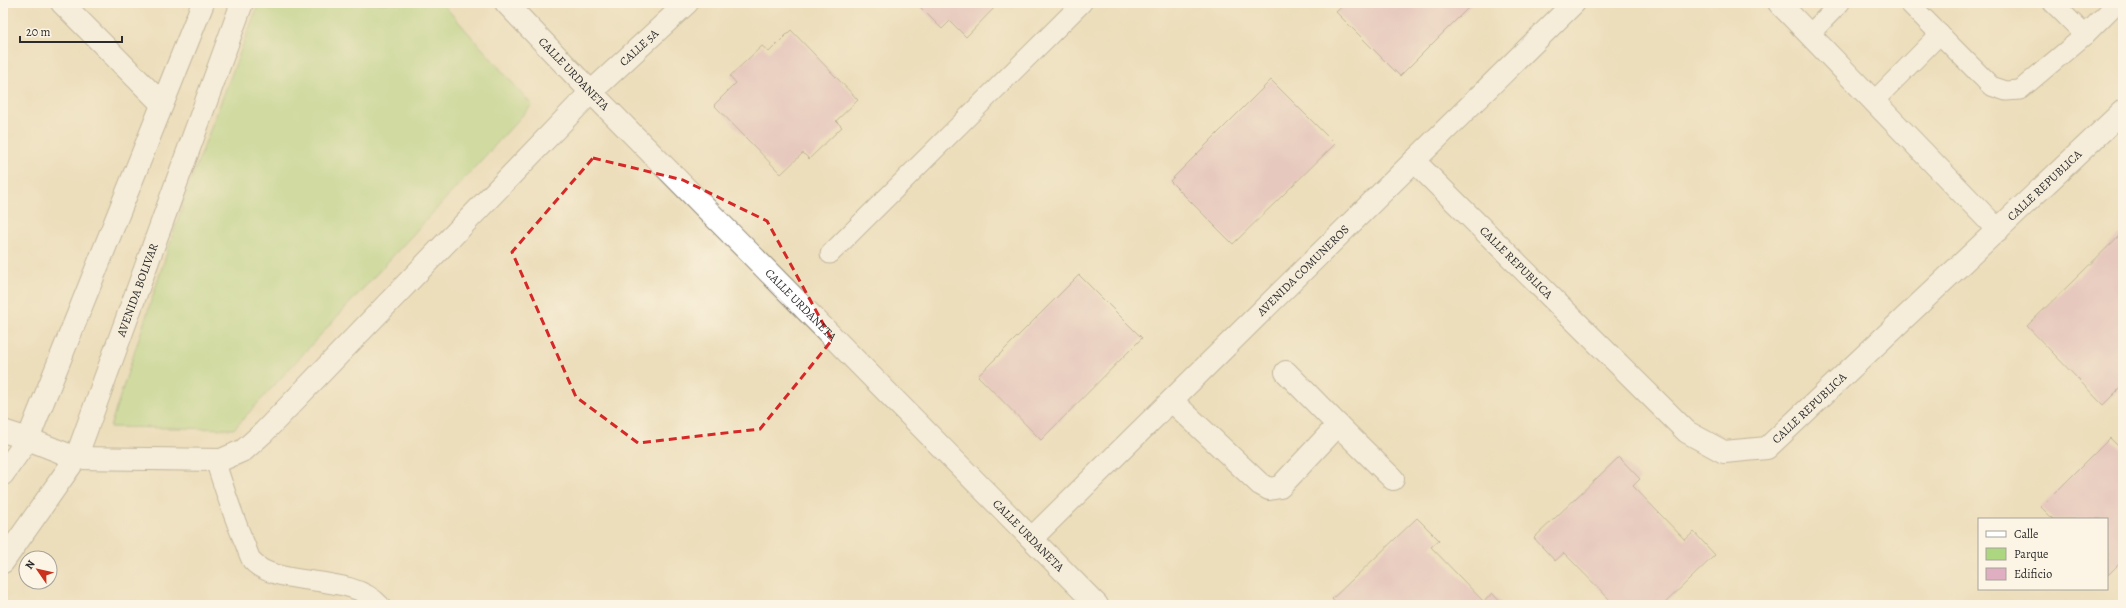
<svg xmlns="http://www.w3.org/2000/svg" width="2126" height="608" viewBox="0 0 2126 608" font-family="Alegreya,serif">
<rect width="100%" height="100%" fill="#fcf5e5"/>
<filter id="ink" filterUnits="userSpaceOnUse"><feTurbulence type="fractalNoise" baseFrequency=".025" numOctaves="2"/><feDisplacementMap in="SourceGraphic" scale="8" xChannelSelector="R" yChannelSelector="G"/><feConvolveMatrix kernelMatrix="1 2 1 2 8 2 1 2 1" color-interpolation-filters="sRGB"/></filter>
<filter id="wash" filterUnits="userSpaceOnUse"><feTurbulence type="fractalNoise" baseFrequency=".012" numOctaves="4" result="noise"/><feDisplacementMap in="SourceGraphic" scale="16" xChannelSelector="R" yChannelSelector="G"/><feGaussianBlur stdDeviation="0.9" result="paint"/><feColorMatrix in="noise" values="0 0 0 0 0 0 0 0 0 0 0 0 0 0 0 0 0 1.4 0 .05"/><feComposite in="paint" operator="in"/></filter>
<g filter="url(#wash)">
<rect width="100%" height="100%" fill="#ecdebb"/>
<!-- green -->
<path fill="#add680" stroke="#6c8056" d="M259 3H442L532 105 234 429 110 427 189 185Z"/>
<g id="blocks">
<!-- building -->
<g fill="#dfaec1">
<path d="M916 3H999L966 37 950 21 942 29Z"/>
<path d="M1346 3H1473L1400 76 1336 12Z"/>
<path d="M791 30 858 100 836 121 842 127 809 159 803 153 781 174 714 105 736 83 730 76 762 46 769 52Z"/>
<path d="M1271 80 1335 144 1233 244 1170 181Z"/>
<path d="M2123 232V385L2103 405 2027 326Z"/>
<path d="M1079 275 1142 338 1041 440 978 376Z"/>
<path d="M2110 438 2123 451V560L2108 575 2107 519H2053L2041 507Z"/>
<path d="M1619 457 1640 479 1633 486 1685 540 1694 532 1715 555 1663 605H1615L1564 553 1555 561 1534 538Z"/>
<path d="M1417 518 1439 540 1431 547 1484 602 1492 593 1503 605H1337L1332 599Z"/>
</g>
</g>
</g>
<g filter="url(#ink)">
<use href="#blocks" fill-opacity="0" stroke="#8c8473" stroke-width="1"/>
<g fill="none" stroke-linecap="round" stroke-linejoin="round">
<defs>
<g id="service">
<path d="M1909 3 1991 86 2006 91 2020 90 2085 35 2117 3"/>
<path d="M2053 3 2085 35"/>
<path d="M1809 35 1840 3"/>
<path d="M1874 101 1940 34"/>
<path d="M830 254 1082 3"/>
<path d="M215 460C224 488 233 517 245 544 247 549 249 556 252 561 277 589 351 572 380 605"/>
</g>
<g id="minor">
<path d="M62 3 162 104"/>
<path id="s1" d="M506 3 591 92 1097 605"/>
<path d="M1779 3 1998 230"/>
<path id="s2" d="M1414 161 1687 432 1724 452 1767 448 2123 111"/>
<path d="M1172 401 1260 484 1269 489 1280 487 1338 425 1286 372"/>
<path d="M1338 425 1393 479"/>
<path id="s3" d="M3 431 28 439 76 458 221 460 244 450 264 432 591 92 687 3"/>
<path d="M3 474 28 439 203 3"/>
<path id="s4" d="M1032 538 1574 3"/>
<path id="s5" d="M3 562 76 458 242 3"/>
</g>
</defs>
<!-- service casing -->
<use href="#service" stroke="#8c8473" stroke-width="21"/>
<!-- minor casing -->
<use href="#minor" stroke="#8c8473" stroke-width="24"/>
<!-- service -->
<use href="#service" stroke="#fff" stroke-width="19"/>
<!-- minor -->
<use href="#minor" stroke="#fff" stroke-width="22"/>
</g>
</g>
<!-- marked area -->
<path d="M0 0H2126V608H0ZM593 158 683 180 767 221 832 340 760 429 638 443 576 397 512 252Z" fill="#ecdebb" fill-opacity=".55" fill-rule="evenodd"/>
<path fill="none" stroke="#d62828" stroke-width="3" stroke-dasharray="8 5" stroke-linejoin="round" d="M593 158 683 180 767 221 832 340 760 429 638 443 576 397 512 252Z"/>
<g text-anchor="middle" stroke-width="3.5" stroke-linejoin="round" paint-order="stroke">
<!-- street labels -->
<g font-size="12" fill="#2b2b2b" stroke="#fcf5e5">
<text dy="4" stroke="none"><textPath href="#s3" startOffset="812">CALLE 5A</textPath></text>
<text dy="4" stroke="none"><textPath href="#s1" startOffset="98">CALLE URDANETA</textPath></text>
<text dy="4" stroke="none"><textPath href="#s2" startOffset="852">CALLE REPUBLICA</textPath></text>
<text dy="4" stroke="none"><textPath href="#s2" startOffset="144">CALLE REPUBLICA</textPath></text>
<text dy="4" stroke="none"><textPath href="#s4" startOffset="381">AVENIDA COMUNEROS</textPath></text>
<text dy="4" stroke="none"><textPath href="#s5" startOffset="306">AVENIDA BOLIVAR</textPath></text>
<text dy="4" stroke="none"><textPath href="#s1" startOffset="422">CALLE URDANETA</textPath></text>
<text dy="4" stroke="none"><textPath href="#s2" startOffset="528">CALLE REPUBLICA</textPath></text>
<text dy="4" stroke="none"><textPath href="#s1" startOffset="746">CALLE URDANETA</textPath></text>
</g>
</g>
<!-- margin -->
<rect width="2126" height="608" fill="none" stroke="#fcf5e5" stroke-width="16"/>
<!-- legend -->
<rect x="1978" y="518" width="130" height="72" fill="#fcf5e5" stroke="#a8a49b"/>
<rect x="1986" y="531" width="20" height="6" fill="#ffffff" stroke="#a8a49b"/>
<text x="2014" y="538" font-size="12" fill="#2b2b2b">Calle</text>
<rect x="1986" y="548" width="20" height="12" fill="#add680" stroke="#a8a49b"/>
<text x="2014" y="558" font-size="12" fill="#2b2b2b">Parque</text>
<rect x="1986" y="568" width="20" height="12" fill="#dfaec1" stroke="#a8a49b"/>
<text x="2014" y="578" font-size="12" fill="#2b2b2b">Edificio</text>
<!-- north arrow -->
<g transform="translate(38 570) rotate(304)"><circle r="19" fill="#fcf5e5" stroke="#a8a49b"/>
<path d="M0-3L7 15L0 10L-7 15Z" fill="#c8321e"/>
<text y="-6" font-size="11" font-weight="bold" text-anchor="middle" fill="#2b2b2b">N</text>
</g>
<!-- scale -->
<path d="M20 36v6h102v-6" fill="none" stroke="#2b2b2b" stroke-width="2"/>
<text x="26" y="36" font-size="12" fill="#2b2b2b" stroke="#fcf5e5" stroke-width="3" paint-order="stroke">20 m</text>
</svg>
